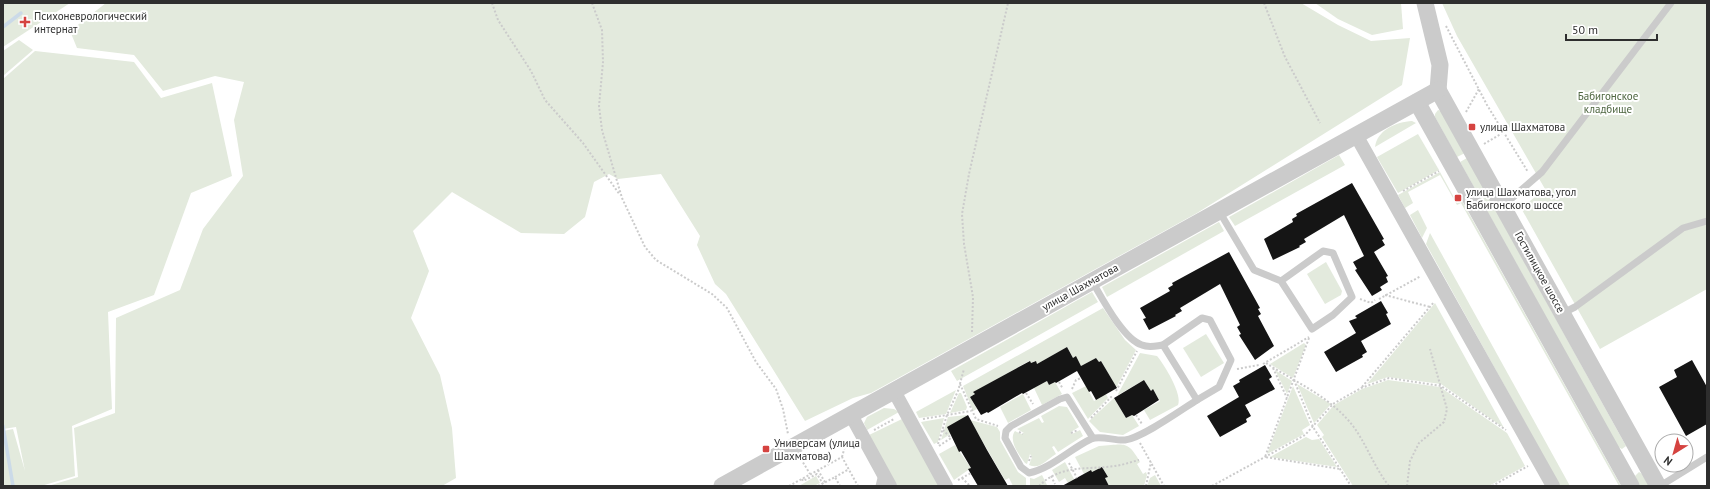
<svg xmlns="http://www.w3.org/2000/svg" width="1710" height="489" viewBox="0 0 1710 489" font-family="'PT Sans',sans-serif">
<rect width="100%" height="100%" fill="#fff"/>
<!-- green -->
<g fill="#e3eadd">
<path d="M3 3H70L3 47Z"/>
<path d="M106 3H1301L1338 25 1371 41 1410 38 1402 85 1197 213 871 393 853 398 805 421 726 294 715 284 697 245 700 236 661 174 618 179 609 174 594 182 585 217 564 234 521 233 452 192 413 231 429 271 411 318 440 375 452 428 456 478 442 486H48L78 477 74 428 115 413 116 318 180 290 203 229 243 176 234 120 244 82 215 76 163 91 134 55 77 48 70 31Z"/>
<path d="M1315 3H1401L1403 29 1372 35 1338 19Z"/>
<path d="M1442 3H1707V289L1600 349 1521 208 1545 189 1457 36Z"/>
<path d="M19 40 33 50 3 76V51Z"/>
<path d="M35 51 134 62 161 98 212 83 232 176 191 193 154 295 108 312 112 409 72 426 75 476 41 486H3V431L13 429 25 471 16 427 3 429V79Z"/>
<path d="M1438 110 1441 111 1465 153 1457 157 1435 117V114Z"/>
<path d="M1412 121 1416 123 1375 147C1377 130 1396 122 1412 121Z"/>
<path d="M1418 134 1439 170 1398 193 1377 157Z"/>
<path d="M1339 155 1345 165 1235 226 1229 217Z"/>
<path d="M1467 158 1626 446 1622 449 1618 447 1460 162Z"/>
<path d="M1440 172 1457 203 1462 201 1621 486H1619L1461 203 1457 205 1440 175 1408 192 1413 203 1405 208 1398 195Z"/>
<path d="M1418 210 1427 228 1422 238 1410 215Z"/>
<path d="M1219 222 1224 231 1107 297 1102 287Z"/>
<path d="M1430 233 1570 486H1560L1426 244Z"/>
<path d="M1326 262 1342 291 1341 295 1325 304 1307 274Z"/>
<path d="M1092 292 1098 302 957 381 951 371Z"/>
<path d="M1435 303 1504 428 1441 384 1388 377 1367 384Z"/>
<path d="M1103 308 1125 340 1136 350 1117 386 1116 387 1101 361 1099 362 1096 358 1081 366 1076 357 1073 358 1067 347 1037 364 1035 361 1031 363 1029 361 974 392 975 394 970 397 977 409 973 411 963 386Z"/>
<path d="M1206 334 1224 363 1201 377 1183 348Z"/>
<path d="M1304 343 1306 345 1293 378 1270 364Z"/>
<path d="M1140 353 1157 356C1164 364 1183 395 1178 405L1150 420 1144 410 1160 401 1153 390 1151 391 1144 380 1118 395V394Z"/>
<path d="M1275 370 1292 381 1287 394Z"/>
<path d="M1388 380 1440 387 1507 433 1525 466 1489 486H1353L1322 437 1324 435 1317 425 1334 405 1362 389Z"/>
<path d="M1047 381 1049 385 1055 382 1062 394 1042 405 1034 388Z"/>
<path d="M1297 384 1331 404 1315 422 1314 423Z"/>
<path d="M1086 386 1094 401 1106 394 1108 398 1088 419 1072 393Z"/>
<path d="M1293 386 1310 425 1302 430 1304 434 1267 454Z"/>
<path d="M956 390 946 414 919 418 916 412Z"/>
<path d="M959 393H961L967 407 966 410 950 413Z"/>
<path d="M1023 394 1031 410 1008 423 1000 407Z"/>
<path d="M1114 398 1126 418 1132 415 1139 426 1123 435 1100 432 1089 421Z"/>
<path d="M1059 406 1067 407 1079 427 1071 432 1072 434 1080 430 1083 436 1058 452 1054 446 1052 447 1056 454C1047 459 1040 470 1029 465L1032 457 1030 454 1027 464 1025 463C1019 455 1008 440 1015 431L1021 434 1024 433 1017 429 1039 418 1042 423 1044 422 1041 416Z"/>
<path d="M884 408 894 409 899 412 867 430 864 423 867 417Z"/>
<path d="M967 415 949 435 941 440 948 417Z"/>
<path d="M944 418 938 442 934 444 921 422Z"/>
<path d="M902 419 940 486H897L869 435Z"/>
<path d="M970 420 997 427 1000 432V440L1018 472 1026 478V486H1013L1009 478 1005 480Z"/>
<path d="M1306 437 1312 440 1319 439 1337 467 1270 457Z"/>
<path d="M955 445 971 468 954 480 939 454Z"/>
<path d="M1099 446C1124 445 1127 439 1140 462L1137 464 1143 474 1146 472 1147 475 1144 486H1109L1105 478 1108 477 1102 467 1092 472 1090 470 1084 474 1075 457Z"/>
<path d="M1065 462 1074 479 1068 483 1065 478 1059 482 1052 470Z"/>
<path d="M1639 472 1642 474 1649 486H1639L1635 476Z"/>
<path d="M1042 475 1047 485 1030 486V478L1034 479Z"/>
<path d="M1155 475 1161 486H1147L1150 478Z"/>
<path d="M816 476 820 483 814 486H799Z"/>
</g>
<g fill="none" stroke-linecap="round" stroke-linejoin="round">
<!-- stream -->
<g stroke="#cbdae8" stroke-width="3.5">
<path d="M3 27 21 13"/>
<path d="M3 426 13 486"/>
</g>
</g>
<!-- building -->
<g fill="#151515">
<path d="M1352 183 1384 239 1382 240 1385 245 1374 252 1388 276 1386 277 1388 282 1380 287 1382 290 1372 296 1355 270 1357 269 1353 262 1364 256 1344 215 1304 239 1306 242 1299 246 1300 247 1273 260 1264 239 1293 222 1292 219 1297 216 1296 214Z"/>
<path d="M1229 252 1260 308 1258 309 1261 314 1258 316 1274 346 1255 360 1239 335 1241 334 1237 327 1240 325 1220 284 1180 308 1182 311 1175 315 1176 316 1149 330 1143 319 1146 318 1140 308 1170 291 1168 288 1173 285 1172 283Z"/>
<path d="M1381 301 1388 313 1386 314 1391 324 1361 341 1367 352 1362 355 1363 357 1336 372 1324 352 1356 333 1349 321 1357 318 1355 316Z"/>
<path d="M1067 347 1073 358 1076 356 1081 366 1096 358 1099 362 1101 361 1117 388 1096 400 1091 391 1089 392 1077 371 1056 383 1055 382 1049 385 1047 381 1023 394 1022 393 988 413 987 412 981 415 970 397 975 394 973 392 1030 361 1031 363 1036 361 1037 364Z"/>
<path d="M1692 360 1707 387V424L1686 436 1659 387 1677 377 1674 370Z"/>
<path d="M1265 365 1272 377 1269 379 1275 389 1245 405 1251 416 1246 419 1247 422 1220 437 1207 416 1239 397 1233 386 1240 382 1239 380Z"/>
<path d="M1144 380 1151 391 1153 389 1159 400 1134 416 1132 415 1126 418 1114 398Z"/>
<path d="M968 415 987 450 1008 486H978L968 469 971 468 961 451 959 452 947 427Z"/>
<path d="M1102 467 1108 477 1105 478 1109 486H1062L1091 470 1092 472Z"/>
</g>
<g fill="none" stroke-linecap="round" stroke-linejoin="round">
<!-- path -->
<g stroke="#cbcbcb" stroke-width="2" stroke-dasharray="2 2" stroke-linecap="butt">
<path d="M492 3 498 20 531 71 545 100 583 143 620 195"/>
<path d="M592 3 602 30 603 62 599 106 602 130 622 198 645 247 656 260 712 294 727 308 756 362 776 389 783 409 788 434"/>
<path d="M1264 3 1285 57 1320 123"/>
<path d="M1446 26 1487 105 1528 172"/>
<path d="M1466 112 1479 89"/>
<path d="M1484 144 1504 132"/>
<path d="M1403 191 1439 171"/>
<path d="M1385 295 1430 307"/>
<path d="M1360 299 1371 303 1375 300"/>
<path d="M1379 299 1421 276"/>
<path d="M972 332 973 297 964 244 962 214 969 174 1008 3"/>
<path d="M1309 338 1265 457 1340 469"/>
<path d="M1266 363C1295 382 1331 397 1353 426 1367 445 1374 467 1389 486"/>
<path d="M1263 364 1309 337"/>
<path d="M1273 368 1287 398"/>
<path d="M1237 369 1259 365"/>
<path d="M1294 380 1313 427 1351 486"/>
<path d="M1059 382 1063 389"/>
<path d="M960 384 976 419 998 426"/>
<path d="M1362 387 1434 302"/>
<path d="M1072 389 1076 380 1081 378"/>
<path d="M1116 391 1137 351"/>
<path d="M1026 393 1033 404"/>
<path d="M1136 415 1142 424"/>
<path d="M1091 418 1113 395"/>
<path d="M923 419 971 411"/>
<path d="M874 430 894 419"/>
<path d="M1019 432 1023 434"/>
<path d="M1071 433 1078 430"/>
<path d="M1140 443 1164 486"/>
<path d="M938 444 947 415 958 391 964 369"/>
<path d="M939 446 951 438 943 430"/>
<path d="M842 457 845 446 852 442"/>
<path d="M801 459 810 474"/>
<path d="M1029 461 1031 456"/>
<path d="M1069 463 1077 478"/>
<path d="M818 470 826 484"/>
<path d="M1051 476 1055 484"/>
<path d="M835 477 849 469"/>
<path d="M962 478 970 486"/>
<path d="M802 479 803 481 817 474 823 484"/>
<path d="M958 480 971 473"/>
<path d="M789 486 842 457 858 486"/>
<path d="M818 486 835 477 840 486"/>
<path d="M1039 486C1061 464 1087 470 1115 466 1123 465 1131 462 1139 460"/>
<path d="M1146 486 1151 462"/>
<path d="M1212 486 1305 435 1333 404 1361 388 1389 378 1441 386 1506 430"/>
<path d="M1407 486 1410 461 1419 443 1444 422 1447 409 1430 349"/>
<path d="M1492 486 1528 466"/>
</g>
<!-- service -->
<g stroke="#cbcbcb" stroke-width="7">
<path d="M1502 204 1512 198 1542 172 1671 3"/>
<path d="M1219 211 1254 270 1281 281 1312 329 1333 315 1352 297 1333 253 1323 251 1281 281"/>
<path d="M1092 281C1102 298 1123 339 1142 345 1149 348 1155 346 1163 345L1197 400C1181 410 1142 438 1125 440 1115 441 1100 435 1091 439 1070 449 1052 468 1029 473L1021 467 1005 438 1006 431 1011 426 1060 399 1067 397 1093 438"/>
<path d="M1563 313 1575 307 1683 228 1707 221"/>
<path d="M1163 345 1202 318 1210 320 1231 360 1219 387 1197 400"/>
<path d="M879 486 882 474"/>
<path d="M1660 486 1707 457"/>
</g>
<!-- minor -->
<g stroke="#cbcbcb" stroke-width="14">
<path d="M1356 135 1553 486"/>
<path d="M894 391 946 486"/>
<path d="M851 415 890 486"/>
</g>
<!-- tertiary -->
<g stroke="#cbcbcb" stroke-width="17">
<path d="M1425 3 1440 65 1438 90"/>
<path d="M1438 90 1658 486"/>
<path d="M1417 102 1631 486"/>
<path d="M722 486 1438 90"/>
</g>
</g>
<!-- markers -->
<g fill="#d54340" stroke="#fff" stroke-width="1.5">
<path d="M23 16h4v4h4v4h-4v4h-4v-4h-4v-4h4z"/>
<rect x="1468" y="123" width="8" height="8" rx="2"/>
<rect x="1454" y="194" width="8" height="8" rx="2"/>
<rect x="762" y="445" width="8" height="8" rx="2"/>
</g>
<g text-anchor="middle" stroke-width="4" stroke-linejoin="round" paint-order="stroke">
<!-- poi labels -->
<g font-size="11" fill="#2e2e2e" stroke="#fff" text-anchor="start">
<text x="34" y="20">Психоневрологический<tspan x="34" dy="13">интернат</tspan></text>
<text x="1480" y="131">улица Шахматова</text>
<text x="1466" y="196">улица Шахматова, угол<tspan x="1466" dy="13">Бабигонского шоссе</tspan></text>
<text x="774" y="447">Универсам (улица<tspan x="774" dy="13">Шахматова)</tspan></text>
</g>
<!-- park labels -->
<g font-size="11" fill="#4e6640" stroke="#fff">
<text x="1608" y="100">Бабигонское<tspan x="1608" dy="13">кладбище</tspan></text>
</g>
<!-- street labels -->
<g font-size="11" fill="#2e2e2e" stroke="#fff">
<text transform="translate(1540 272) rotate(61)" y="4">Гостилицкое шоссе</text>
<text transform="translate(1080 287) rotate(-29)" y="4">улица Шахматова</text>
</g>
</g>
<!-- border -->
<rect width="1710" height="489" fill="none" stroke="#2e2e2e" stroke-width="8"/>
<!-- north arrow -->
<g transform="translate(1674 453) rotate(217)"><circle r="19" fill="#ffffff" stroke="#ababab"/>
<path d="M0-3L7 15L0 10L-7 15Z" fill="#d54340"/>
<text y="-6" font-size="11" font-weight="bold" text-anchor="middle" fill="#2e2e2e">N</text>
</g>
<!-- scale -->
<path d="M1566 34v6h91v-6" fill="none" stroke="#2e2e2e" stroke-width="2"/>
<text x="1572" y="34" font-size="12" fill="#2e2e2e" stroke="#ffffff" stroke-width="3" paint-order="stroke">50 m</text>
</svg>
